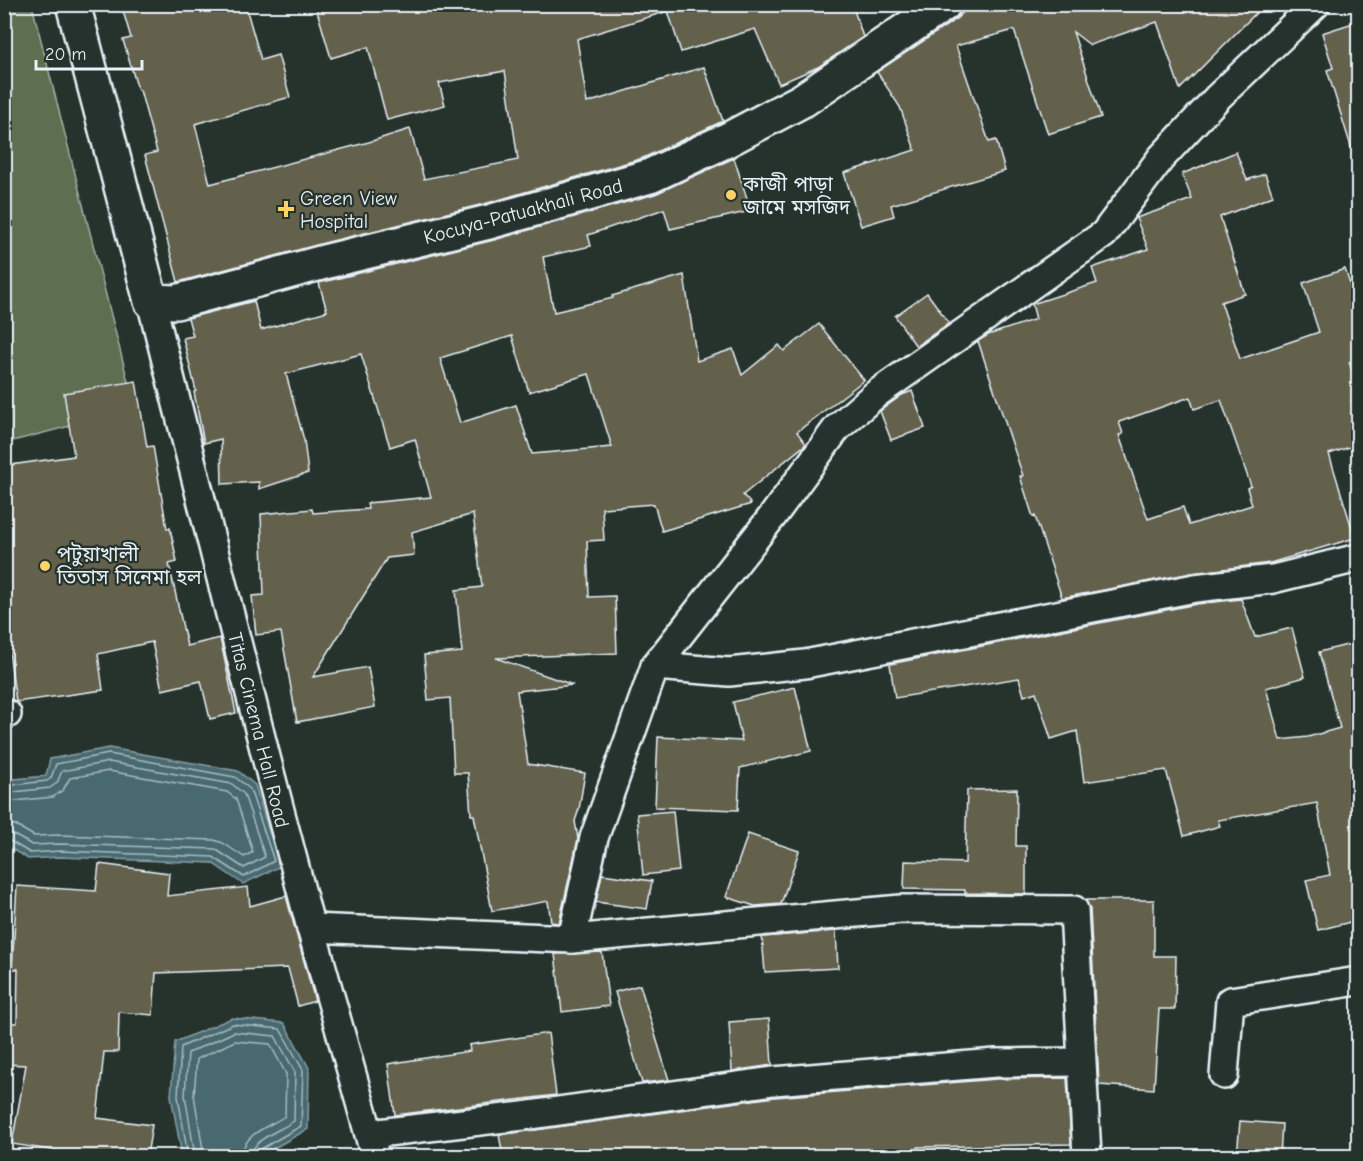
<svg xmlns="http://www.w3.org/2000/svg" width="1363" height="1161" viewBox="0 0 1363 1161" font-family="'Comic Neue','Noto Sans Bengali',sans-serif">
<rect width="100%" height="100%" fill="#26332d"/>
<filter id="ink" filterUnits="userSpaceOnUse"><feTurbulence type="fractalNoise" baseFrequency=".0167" numOctaves="2"/><feDisplacementMap in="SourceGraphic" scale="12" xChannelSelector="R" yChannelSelector="G"/><feConvolveMatrix kernelMatrix="1 2 1 2 8 2 1 2 1" color-interpolation-filters="sRGB"/></filter>
<g filter="url(#ink)">
<!-- green -->
<path fill="#5d6e51" stroke="#a2b0a4" stroke-width="1.5" d="M5 5H32L135 409 5 443Z"/>
<!-- water -->
<g fill="#48696f" stroke="#889fa6" stroke-width="1.5">
<path d="M109 748 238 771 255 785 269 832 283 865 243 884 212 863 60 857 28 859 5 845 4 780 46 776 50 759Z"/>
<path d="M232 1018 284 1023 309 1068 308 1129 260 1156H182L171 1096 175 1042Z"/>
</g>
<g fill="none" stroke-linecap="round" stroke-linejoin="round">
<!-- shore -->
<g stroke="#a8bbc1" stroke-width="1.5">
<path d="M4 786 47 781 51 778 56 764 109 754 235 777 250 789 274 861 244 877 213 857 60 851 30 853 10 841 4 840"/>
<path d="M4 793 50 788 57 783 62 771 109 762 232 784 244 794 265 857 244 868 215 849 60 844 32 845 12 834 4 833"/>
<path d="M4 802 53 797 63 790 70 778 109 771 227 792 236 799 253 852 244 857 223 843 214 840 60 835 34 836 15 825 4 824"/>
<path d="M188 1156 178 1096 181 1047 233 1024 280 1029 303 1070 301 1126 261 1149 259 1156"/>
<path d="M195 1156 185 1095 188 1053 234 1032 275 1036 295 1072 294 1121C280 1131 253 1138 251 1156"/>
<path d="M204 1156 194 1095 197 1059 235 1041 270 1044 286 1074 285 1116C269 1127 243 1133 242 1156"/>
</g>
</g>
<!-- building -->
<g fill="#63604c" stroke="#e8f1f8" stroke-width="1.5" fill-rule="evenodd">
<path d="M121 4H245L261 60 278 55 290 97 195 124 210 184 369 142 410 129 424 179 518 160 505 71 439 83 445 105 387 120 368 47 331 58 315 4H852L863 37 818 67 779 84 755 29 681 52 668 11 577 39 587 103 704 67 723 121 643 158 484 204 324 243 178 282 145 155 157 152 140 90H138L123 40 131 38Z"/>
<path d="M978 4H1072L1073 12 1094 4H1265L1180 89 1157 22 1090 45 1073 32 1101 117 1048 134 1014 30 956 46 989 142 996 140 1005 171 891 205 894 216 861 226 844 173 915 150 900 107 877 72 955 20 968 8Z"/>
<path d="M1359 21V149L1352 150 1327 70 1333 68 1322 33Z"/>
<path d="M1236 152 1247 180 1265 174 1273 196 1220 217 1245 294 1221 302 1240 359 1319 332 1303 283 1345 269 1359 312V359L1349 362 1359 391V398L1351 400 1359 423V444L1329 454 1355 538 1270 563 1192 573 1062 598 1035 516 1033 517 1020 476H1023L978 341 988 335 1036 319 1032 304 1097 283 1092 268 1148 249 1136 218 1192 199 1182 174ZM1190 397 1194 409 1221 400 1251 486 1247 488 1252 505 1189 525 1183 507 1148 519 1119 435 1123 434 1119 422Z"/>
<path d="M734 158 751 211 670 229 664 209 588 235 591 246 543 257 554 312 613 298 612 296 684 275 697 361 733 349 742 375 779 345 784 351 819 324 864 380 797 432 806 444 743 495 751 504 662 531 654 504 602 508 604 540 587 541 589 597 615 596 617 653 496 658 573 685 517 691 528 764 585 773 579 809 575 821 578 839 559 923 551 922 548 901 492 911 474 815H471L468 773H454L450 698 428 700 424 655 462 652 456 590 482 587 473 514 412 532 414 555 387 558 313 677 368 667 375 707 297 722 281 632 256 635 252 596 264 595 261 514 312 509 313 513 368 509 367 503 431 497 415 439 390 447 361 354 286 374 304 440 308 473 259 489V482L222 484 221 439 204 443 194 392 196 391 183 338 193 336 188 318 254 301 261 330 327 311 319 283 494 240 655 194ZM512 336 529 392 589 374 612 447 532 454 516 405 460 423 440 358Z"/>
<path d="M927 293 949 323 916 346 895 316Z"/>
<path d="M136 381 147 447 153 446 167 529 170 528 177 562 169 564 187 646 220 638 236 713 210 719 201 681 162 690 152 642 98 654 103 690 16 702 4 614V466L74 456 64 393Z"/>
<path d="M912 391 925 428 891 440 880 411 902 395Z"/>
<path d="M1241 599 1255 637 1292 628 1305 677 1266 688 1280 740 1308 737 1340 728 1319 652 1359 642V920L1318 930 1306 880 1330 875 1317 803 1218 820 1220 826 1184 836 1166 770 1084 782 1077 731 1051 739 1036 692 1024 696 1019 678 895 698 890 664 1197 604Z"/>
<path d="M795 687 811 751 740 768 738 810 655 807 658 737 742 741 733 702Z"/>
<path d="M1017 789 1016 846H1026V894L965 893V890L904 889 905 861 965 863 967 790Z"/>
<path d="M673 811 679 871 643 875 637 814Z"/>
<path d="M748 834 799 851 781 904 755 906 726 897Z"/>
<path d="M99 864 169 873 167 896 248 887 250 906 286 896 315 1001 298 1006 288 968 156 973 153 1015 119 1012 118 1052H104L97 1118 152 1125 147 1156H88L12 1144 26 1065 4 1064V1023H17L18 969H12L17 886 96 891Z"/>
<path d="M602 874 652 881 647 909 596 902Z"/>
<path d="M1085 900H1154V956H1176L1175 1009H1159L1154 1089 1099 1085 1090 909Z"/>
<path d="M836 931 838 968 765 972 762 937Z"/>
<path d="M602 952 609 1006 562 1012 555 954Z"/>
<path d="M640 985 669 1080 642 1083 615 992Z"/>
<path d="M769 1019 772 1065 732 1071 729 1022Z"/>
<path d="M548 1033 556 1095 395 1115 388 1064 470 1051 469 1045Z"/>
<path d="M1067 1078 1071 1144 918 1147 919 1155 902 1156H503L499 1135 775 1097 997 1079Z"/>
<path d="M1240 1121 1282 1124 1280 1156H1237Z"/>
</g>
<g fill="none" stroke-linecap="round" stroke-linejoin="round">
<defs>
<g id="minor">
<path d="M151 301 266 757 311 928 375 1156"/>
<path d="M655 666 729 672 805 664 1195 588 1273 579 1358 558"/>
<path d="M4 714H7"/>
<path d="M311 928 572 939 901 909 1074 910 1087 1156"/>
<path d="M572 939 594 838 655 666 772 517 837 428 876 394 1104 234 1161 158 1218 97 1316 4"/>
<path d="M1224 1075 1230 1001 1358 981"/>
<path d="M370 1134 523 1116 773 1081 996 1063 1081 1062"/>
</g>
<path id="secondary" d="M73 4 151 301 176 302 328 261 489 222 650 176 727 140 803 100 944 4"/>
</defs>
<!-- minor casing -->
<use href="#minor" stroke="#e8f1f8" stroke-width="32"/>
<!-- secondary casing -->
<use href="#secondary" stroke="#e8f1f8" stroke-width="38"/>
<!-- minor -->
<use href="#minor" stroke="#26332d" stroke-width="27"/>
<!-- secondary -->
<use href="#secondary" stroke="#26332d" stroke-width="33"/>
</g>
</g>
<!-- markers -->
<g fill="#ffd166" stroke="#26332d" stroke-width="2">
<circle cx="731" cy="195" r="6"/>
<path d="M283 200h6v6h6v6h-6v6h-6v-6h-6v-6h6z"/>
<circle cx="45" cy="566" r="6"/>
</g>
<g text-anchor="middle" stroke-width="4.5" stroke-linejoin="round" paint-order="stroke">
<!-- poi labels -->
<g font-size="20" fill="#e8f1f8" stroke="#26332d" text-anchor="start">
<text x="743" y="191">কাজী পাড়া<tspan x="743" dy="23">জামে মসজিদ</tspan></text>
<text x="300" y="205">Green View<tspan x="300" dy="23">Hospital</tspan></text>
<text x="57" y="561">পটুয়াখালী<tspan x="57" dy="23">তিতাস সিনেমা হল</tspan></text>
</g>
<!-- street labels -->
<g font-size="20" fill="#e8f1f8" stroke="#26332d">
<text transform="translate(523 211) rotate(-15)" y="7">Kocuya-Patuakhali Road</text>
<text transform="translate(259 730) rotate(76)" y="7">Titas Cinema Hall Road</text>
</g>
</g>
<!-- margin -->
<rect width="1363" height="1161" fill="none" stroke="#26332d" stroke-width="24"/>
<rect x="12" y="12" width="1339" height="1137" fill="none" stroke="#e8f1f8" stroke-width="2" filter="url(#ink)"/>
<!-- scale -->
<path d="M36 60v9h106v-9" fill="none" stroke="#e8f1f8" stroke-width="3"/>
<text x="45" y="60" font-size="18" fill="#e8f1f8" stroke="#26332d" stroke-width="4.5" paint-order="stroke">20 m</text>
</svg>
